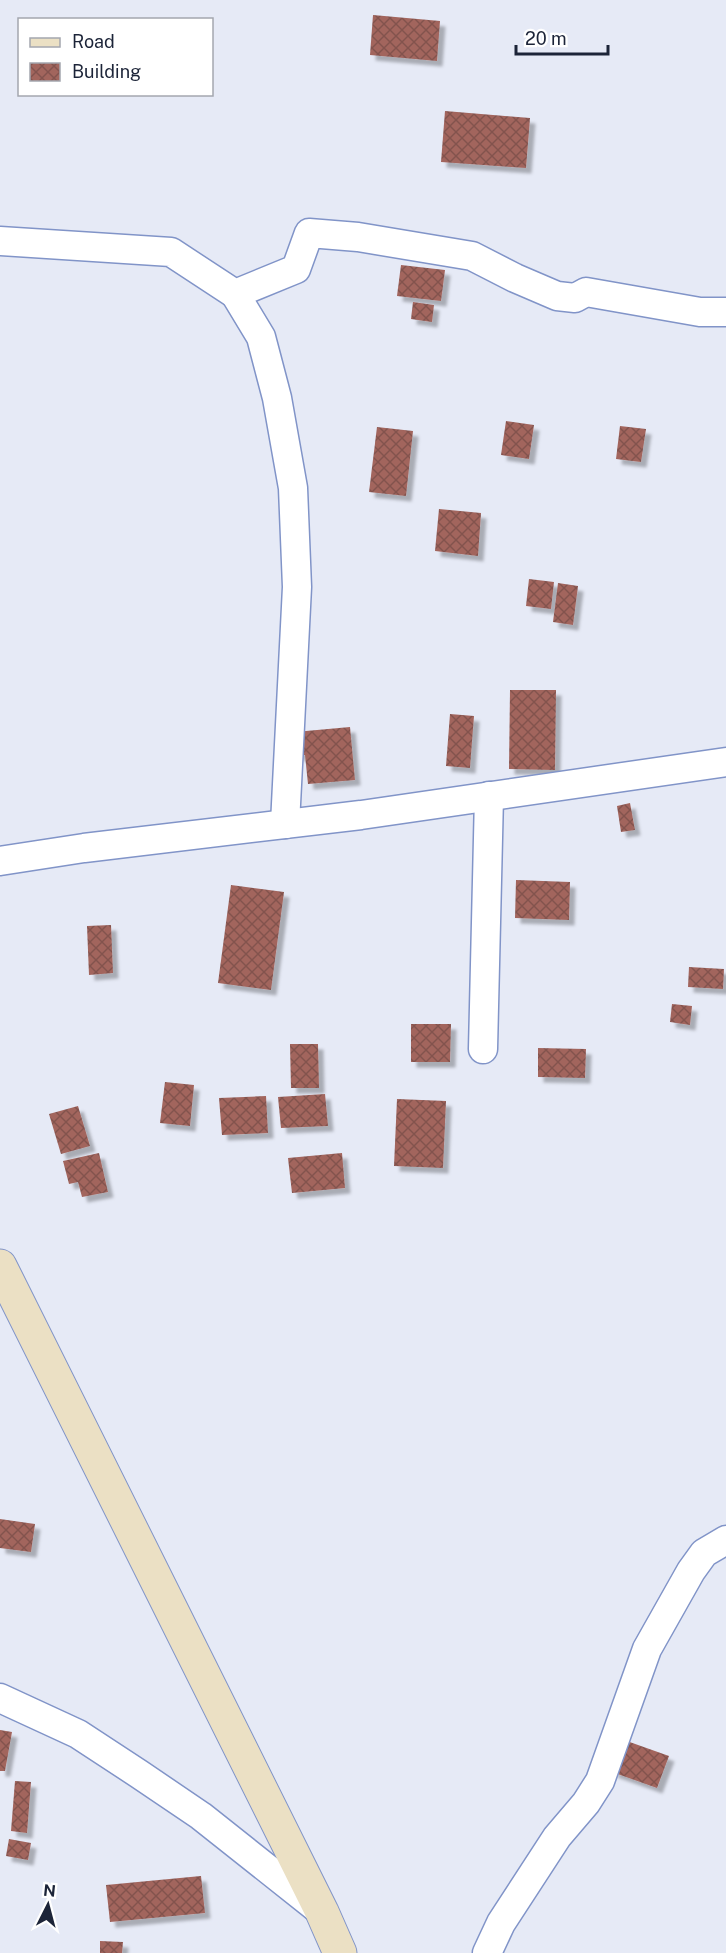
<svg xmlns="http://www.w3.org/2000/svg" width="726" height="1953" viewBox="0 0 726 1953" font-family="'Public Sans',sans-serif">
<defs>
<pattern id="building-cross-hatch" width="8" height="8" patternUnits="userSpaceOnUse" patternTransform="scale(1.5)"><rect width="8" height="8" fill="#a2655d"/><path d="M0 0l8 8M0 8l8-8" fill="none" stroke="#83534e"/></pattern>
<filter id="shadow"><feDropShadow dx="5.5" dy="5.5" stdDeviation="1.5" flood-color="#0004"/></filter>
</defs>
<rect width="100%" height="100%" fill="#e6eaf6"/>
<!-- building -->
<g fill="url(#building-cross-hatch)" filter="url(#shadow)">
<path d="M373 15 440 21 437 61 370 55Z"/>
<path d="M445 111 530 118 526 168 441 162Z"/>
<path d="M401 265 445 270 441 301 397 296Z"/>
<path d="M413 302 434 305 432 322 411 319Z"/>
<path d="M506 421 534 425 529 459 501 455Z"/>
<path d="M620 426 646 429 641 462 616 459Z"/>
<path d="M377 427 413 431 406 496 369 492Z"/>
<path d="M439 509 481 513 478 556 435 551Z"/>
<path d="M529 579 554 582 551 609 526 606Z"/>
<path d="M558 583 578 586 573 625 553 622Z"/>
<path d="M510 690H556L555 770 509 769Z"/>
<path d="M450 714 474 716 470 768 446 766Z"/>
<path d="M350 727 355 780 308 784 305 755 298 756 295 732Z"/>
<path d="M630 803 635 830 621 832 617 806Z"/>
<path d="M516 880 570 882 569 920 515 918Z"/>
<path d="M231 885 284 892 271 990 218 983Z"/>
<path d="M111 925 113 973 89 975 87 926Z"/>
<path d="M689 967 724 969 723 989 688 987Z"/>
<path d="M672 1004 692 1006 690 1025 670 1022Z"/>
<path d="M411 1024H451L450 1062H411Z"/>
<path d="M290 1044H318L319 1088H291Z"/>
<path d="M538 1048 586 1049 585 1078 538 1077Z"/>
<path d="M165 1082 194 1085 190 1126 160 1123Z"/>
<path d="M325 1094 328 1126 281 1128 278 1097Z"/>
<path d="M266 1096 268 1133 222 1135 219 1098Z"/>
<path d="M397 1099 446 1101 443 1168 394 1166Z"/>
<path d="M78 1106 90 1146 61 1154 49 1114Z"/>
<path d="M99 1153 108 1192 82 1197 78 1182 69 1184 63 1161Z"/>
<path d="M342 1153 345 1188 292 1193 288 1158Z"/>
<path d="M0 1519 35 1524 31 1552 0 1548Z"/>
<path d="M0 1730 12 1732 5 1771H0Z"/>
<path d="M624 1740 669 1756 657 1788 612 1772Z"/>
<path d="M15 1781 31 1782 27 1833 11 1831Z"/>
<path d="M9 1839 31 1843 28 1860 6 1856Z"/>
<path d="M201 1876 205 1913 110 1922 106 1885Z"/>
<path d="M100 1941 123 1942 122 1953H100Z"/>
</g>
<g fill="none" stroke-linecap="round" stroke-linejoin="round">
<defs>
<g id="street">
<path d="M0 241 171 252 235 294 296 269 309 233 358 237 472 256 515 278 557 296 575 298 586 292 700 312H726"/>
<path d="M235 294 261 337 277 398 293 488 297 587 285 824"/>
<path d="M0 861 84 848 361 815 726 762"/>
<path d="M483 1049 489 796"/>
<path d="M0 1698 78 1734 139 1774 201 1816 322 1912"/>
<path d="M487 1953 501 1923 557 1837 586 1803 600 1781 647 1649 691 1571 704 1553 726 1540"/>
</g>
<path id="secondary" d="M0 1266 322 1912 340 1953"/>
</defs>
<!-- street casing -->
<use href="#street" stroke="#8194c8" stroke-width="31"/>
<!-- secondary casing -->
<use href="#secondary" stroke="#8194c8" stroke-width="35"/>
<!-- street -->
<use href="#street" stroke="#fff" stroke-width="28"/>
<!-- secondary -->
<use href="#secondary" stroke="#ebe0c4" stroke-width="33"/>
</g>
<!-- legend -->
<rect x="18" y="18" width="195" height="78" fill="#ffffff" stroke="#a4a7af" stroke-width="1.5"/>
<rect x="30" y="38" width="30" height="9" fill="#ebe0c4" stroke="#a4a7af" stroke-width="1.5"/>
<text x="72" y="48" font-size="18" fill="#1c2438">Road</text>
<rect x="30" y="63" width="30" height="18" fill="url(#building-cross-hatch)" stroke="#a4a7af" stroke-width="1.5"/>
<text x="72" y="78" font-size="18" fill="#1c2438">Building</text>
<!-- north arrow -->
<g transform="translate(48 1905) rotate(6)" stroke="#ffffff" stroke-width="4.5" paint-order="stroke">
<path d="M0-4.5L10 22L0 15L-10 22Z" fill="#1c2438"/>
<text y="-9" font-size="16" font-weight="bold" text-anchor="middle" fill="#1c2438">N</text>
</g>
<!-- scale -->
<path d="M516 45v9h92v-9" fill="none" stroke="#1c2438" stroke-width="3"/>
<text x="525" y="45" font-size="18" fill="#1c2438" stroke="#ffffff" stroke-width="4.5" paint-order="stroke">20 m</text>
</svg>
